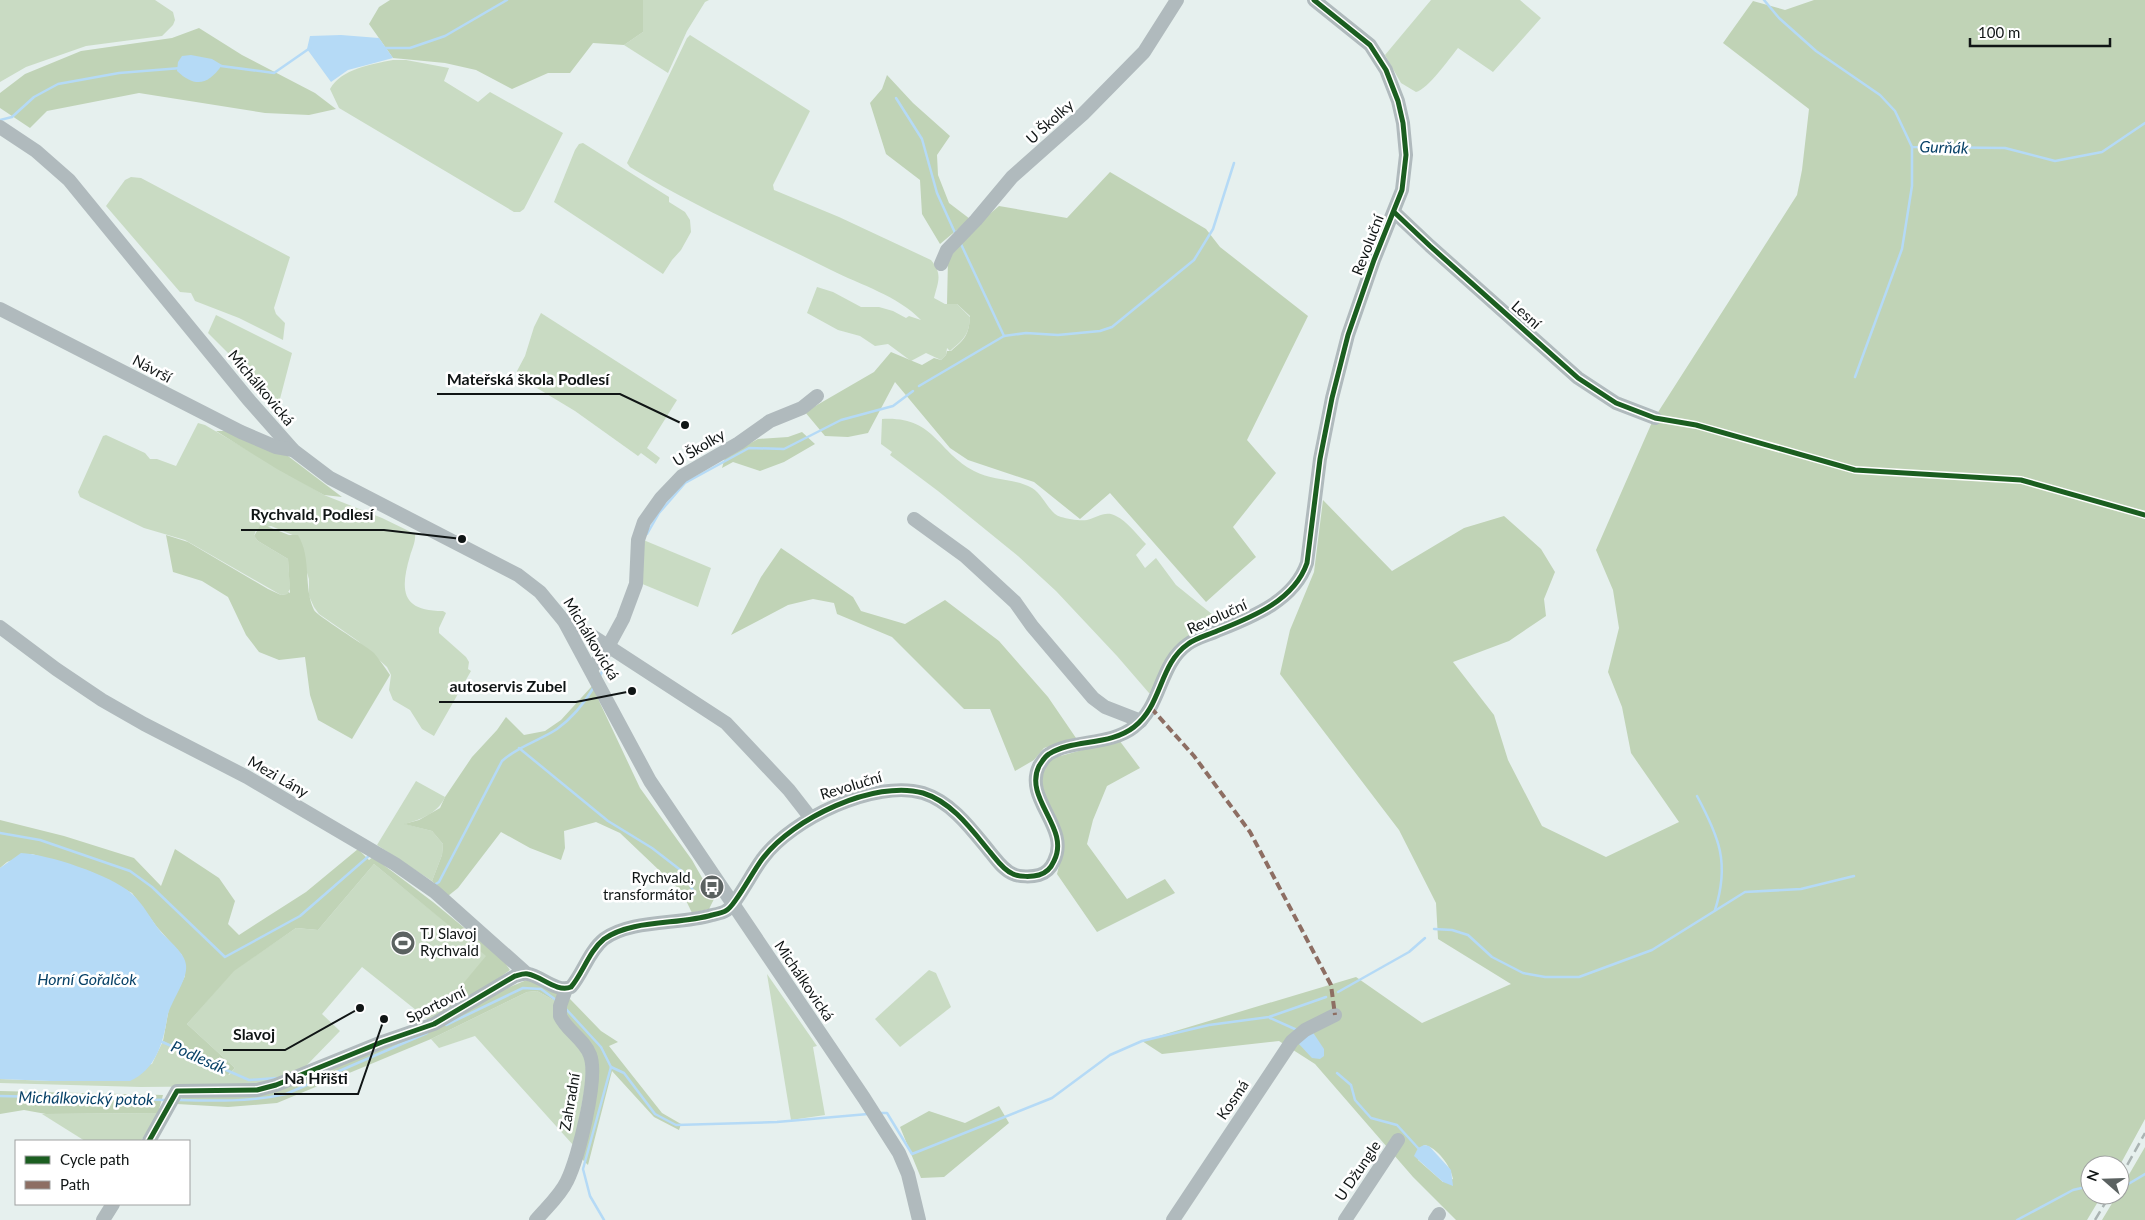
<svg xmlns="http://www.w3.org/2000/svg" width="2145" height="1220" viewBox="0 0 2145 1220" font-family="Lato,sans-serif">
<rect width="100%" height="100%" fill="#e6f0ee"/>
<!-- green -->
<g fill="#c9dbc3">
<path d="M0 0H155L173 12 175 20 173 25 162 36 86 46 26 67 0 82Z"/>
<path d="M643 0H709L705 2 687 31 668 73 624 45 643 32Z"/>
<path d="M1431 0H1520L1541 18 1493 72 1458 48C1449 59 1428 89 1416 92L1401 83 1385 55Z"/>
<path d="M690 35 810 111 773 185 774 190 839 217 931 260C943 274 938 282 934 298L945 304H957L970 317C969 335 964 339 950 351L947 348 946 355 941 360 926 353 911 361 888 344 875 346 860 336 838 330 807 313 817 287 833 292 861 307H879L893 311 906 318 909 316 921 320C898 296 861 285 831 270 764 236 694 207 630 167L627 163 687 38Z"/>
<path d="M393 60H406L449 68 444 81 478 102 490 92 563 133 524 209 520 212H514L339 108 330 89C341 69 372 64 393 60Z"/>
<path d="M583 143 669 197V202L685 212 690 220 691 232 681 250 672 260 663 274 554 202 575 150 579 144Z"/>
<path d="M131 177 141 178 290 257 274 308 276 314 285 323 283 340 239 318 195 301 191 293 180 292 106 206 125 180Z"/>
<path d="M541 313 677 400 647 448 660 458 656 464 641 453 638 456 575 411 517 376V371L525 356 534 327Z"/>
<path d="M216 315 292 353 276 414 249 374 208 333Z"/>
<path d="M882 419C935 416 936 451 974 471 993 481 1014 478 1032 488 1044 495 1049 514 1061 517 1068 519 1080 521 1087 520 1097 518 1105 510 1116 516 1127 521 1137 535 1146 544L1136 555 1145 568 1156 558 1176 585 1213 615 1215 625 1194 635 1151 693H1149L1117 656 1056 591 1018 556 938 491 890 455 892 452 881 444Z"/>
<path d="M198 423 205 425 324 495 382 518 415 534C416 541 412 549 410 556 400 590 401 611 443 611L446 613 439 628V633L466 657 469 662 468 669 471 671 434 736 422 729 410 710 393 700 389 690 391 675 387 667 358 641 319 614 314 607 309 596V579L295 536 271 526 256 530 254 536 258 541 288 559 290 589 287 594 281 595 185 540 144 528 80 497 78 492 103 436 106 435 145 453 150 459H157L176 466Z"/>
<path d="M641 539 711 568 698 607 640 583Z"/>
<path d="M416 781 445 797C438 813 422 819 405 824L432 831 443 844 442 855 432 881 377 845Z"/>
<path d="M374 864 487 956 431 1022 362 967 322 1014 340 1031 306 1066 273 1083 249 1086 141 1087 0 1083V1079L50 1081 152 1064 163 1041 229 1075 235 1068 187 1024 233 971 296 928 318 930Z"/>
<path d="M929 970 936 973 951 1007 900 1047 875 1019Z"/>
<path d="M767 974 817 1046 813 1047 825 1115 791 1120Z"/>
<path d="M537 991 559 1003 574 1039 589 1066 574 1146 475 1036 439 1048 431 1039 527 992Z"/>
<path d="M158 1113 141 1141H85L42 1114Z"/>
</g>
<!-- forest -->
<g fill="#c0d3b6" fill-rule="evenodd">
<path d="M390 0H643V32L624 45 593 43 570 73H548L512 89 476 70 445 63 393 58 369 24 379 7Z"/>
<path d="M1814 0H2145V1119L2120 1165H2090V1195H2102L2087 1220H1456L1413 1177 1315 1064 1279 1041 1162 1054 1142 1041 1356 977 1422 1023 1511 984 1438 939 1436 903 1399 830 1280 674 1290 630 1314 572 1323 500 1392 571 1464 528 1504 516 1541 549 1555 572 1544 599 1546 616 1509 641 1453 662 1494 715 1508 760 1542 826 1606 857 1679 822 1631 753 1622 707 1608 672 1619 628 1613 590 1596 550 1653 420 1797 195 1802 170 1809 109 1723 43 1753 1 1785 10ZM1424 1145C1437 1147 1451 1166 1453 1179L1443 1182 1418 1160Z"/>
<path d="M199 28 242 55 315 93 336 109 309 115 265 113 139 93 47 111 30 128 0 108V93L25 74 81 51 172 38Z"/>
<path d="M887 75 913 103 950 136 937 155 938 175 949 203 970 219 940 244 922 214 920 180 886 154 870 103 882 89Z"/>
<path d="M1110 172 1206 229 1220 247 1308 316 1247 440 1276 473 1233 527 1256 557 1206 602 1110 493 1080 519 1034 482 968 460 950 448 895 382 868 433 848 437 825 436 805 412 874 372 891 352 922 365 934 358 941 360 946 355 947 351H951C965 339 969 335 970 316L957 304H947L948 259 979 223 999 206 1067 218Z"/>
<path d="M216 431H230L288 456 342 497 324 495 277 469Z"/>
<path d="M802 432 815 444 784 462 760 471 733 462 722 468 725 457 758 439 788 437Z"/>
<path d="M261 524 289 535H298C312 558 303 587 314 610 316 615 365 645 374 653 380 660 385 668 390 675L352 739 318 720 310 695 305 657 279 660 259 652 246 635 228 597 202 581 173 572 166 535 188 542 268 589 281 595 287 594 288 592 290 593 288 559 258 541 254 536Z"/>
<path d="M781 548 853 597 861 611 905 624 945 600 999 641 1048 697 1076 738 1044 748 1034 760 1015 771 990 709H964L892 637 837 614 834 603 813 599 788 605 731 635 761 577Z"/>
<path d="M592 686 640 788 692 860 714 899 709 909 692 913 682 892 620 833 596 822 564 831 565 848 561 860 530 848 501 832 458 888 448 896 432 881 442 855 443 844 432 831 404 824 419 820 440 808 445 797 472 757 497 730 506 717 524 735 545 731 561 720Z"/>
<path d="M1119 740 1140 768 1107 786 1093 820 1087 844 1127 899 1165 879 1175 893 1097 932 1057 874 1063 849 1043 791 1040 776 1044 765 1053 758Z"/>
<path d="M0 820 64 836 134 858 161 886 175 849 219 878 235 901 228 924 239 935 306 892 358 849 369 860 373 857 433 902 503 960 510 970 467 1001 431 1022 486 956 374 864 318 930 296 928 234 971 187 1024 235 1068 228 1075 163 1041 169 1008 185 976 182 955 157 927 132 893 91 872 32 854 7 862 0 868Z"/>
<path d="M529 979 560 990 559 1003 537 991 527 992 431 1039 277 1103 228 1107 177 1104 184 1095H248Z"/>
<path d="M570 999 601 1031 618 1042 609 1046 662 1113 681 1124 679 1130 654 1117 612 1071 588 1165 579 1156 596 1067 564 1018 565 1002Z"/>
<path d="M0 1091 163 1095 158 1113 46 1114 24 1110 0 1114Z"/>
<path d="M999 1106 1009 1123 944 1177 921 1178 900 1127 929 1111 965 1123Z"/>
<path d="M2145 1147V1220H2102L2117 1195H2120V1190Z"/>
</g>
<!-- water -->
<g fill="#b5daf6">
<path d="M341 35 379 38 393 58 348 70 331 82 307 49 310 36Z"/>
<path d="M191 55 212 59 222 65C208 85 195 88 177 71L178 62 182 56Z"/>
<path d="M21 853C47 854 111 875 131 893 143 903 151 920 161 932 169 941 185 953 186 965 188 981 170 1001 167 1019 163 1044 155 1070 130 1081H50L0 1079V868Z"/>
<path d="M1312 1031 1324 1049V1056L1320 1059 1312 1058 1298 1043Z"/>
<path d="M1424 1145 1429 1146 1451 1170 1453 1186 1443 1182 1414 1156 1418 1148Z"/>
</g>
<g fill="none" stroke-linecap="round" stroke-linejoin="round">
<!-- stream -->
<g stroke="#b5daf6" stroke-width="2.5">
<path d="M1764 0 1779 18 1816 51 1880 95 1895 111 1912 147 2005 148 2055 161 2102 152 2145 123"/>
<path d="M385 48H410L445 36 507 0"/>
<path d="M221 66 274 73 310 48"/>
<path d="M896 98 922 139 937 193 956 235"/>
<path d="M0 120 12 117 34 97 58 84 119 73 181 68"/>
<path d="M960 242 1004 336"/>
<path d="M1855 377 1902 249 1912 186V147"/>
<path d="M919 386 1004 336 1026 333 1058 335 1100 331 1112 327 1194 260 1213 229 1234 163"/>
<path d="M647 534 659 513 685 483 749 448 784 449 841 420 893 406 913 391"/>
<path d="M600 676 608 658"/>
<path d="M519 748 608 821 652 848 683 872 695 894"/>
<path d="M1697 796C1719 837 1730 863 1715 910"/>
<path d="M0 833 40 840 130 871 152 887 225 957 300 916 370 855"/>
<path d="M434 885 439 882 502 761C518 746 539 741 557 729 571 719 585 702 594 687"/>
<path d="M1434 929 1452 930 1468 935 1492 957 1523 973 1545 977H1579L1652 950 1745 892 1801 889 1854 876"/>
<path d="M1338 992 1409 952 1425 938"/>
<path d="M566 1009 601 1047 611 1067 583 1169 590 1196 604 1220"/>
<path d="M1270 1018 1297 1030"/>
<path d="M446 1025 523 988 541 989 556 1000"/>
<path d="M160 1041 249 1080 276 1078"/>
<path d="M611 1067 624 1073 655 1114 676 1125 777 1122 868 1114"/>
<path d="M1337 1073 1351 1085 1355 1100 1371 1118 1397 1125 1418 1148"/>
<path d="M0 1096 165 1100"/>
<path d="M178 1100C214 1101 251 1102 286 1094L427 1033"/>
<path d="M881 1113H887L912 1154 1052 1098 1110 1055 1142 1041 1209 1025 1269 1017 1326 997"/>
<path d="M2120 1186H2125L2145 1174"/>
<path d="M2017 1220 2073 1190 2090 1186"/>
</g>
<!-- minor -->
<g stroke="#b0babd" stroke-width="14">
<path d="M0 127 36 151 69 180 248 399 293 450 330 478 518 575 540 592 564 621 650 781 864 1098 899 1153 908 1174 919 1220"/>
<path d="M1394 212 1430 246 1578 378 1616 403 1655 418"/>
<path d="M941 264 947 250 976 220 1012 177 1083 114 1144 52 1177 0"/>
<path d="M0 309 241 432 276 447 293 450"/>
<path d="M914 519 965 556 1015 602 1032 626 1093 698 1105 707 1141 721"/>
<path d="M564 621 574 624 726 723 789 790 810 817"/>
<path d="M0 627 56 669 102 700 144 724 247 777 395 864 435 892 526 973"/>
<path d="M591 669 604 654 623 619 636 584 638 540 644 522 661 498 682 476 739 443 770 421 802 408 817 396"/>
<path d="M149 1141 177 1091 257 1090 276 1085 382 1042 434 1024 515 976C519 975 524 973 528 974 541 976 557 993 571 987 583 973 589 951 604 939 632 919 679 925 712 915 717 914 723 913 727 910 735 906 754 869 763 858 792 819 875 779 923 793 952 802 972 830 990 852 996 859 1003 870 1013 874 1019 877 1032 877 1039 875 1046 873 1051 868 1054 861 1071 828 1023 799 1039 766 1042 762 1044 757 1049 754 1072 739 1110 746 1134 727 1162 706 1159 664 1188 644 1196 638 1208 635 1217 631 1252 617 1294 601 1307 563L1320 459 1332 398 1348 335 1374 260 1402 190 1406 155 1403 123 1398 101 1386 70 1370 45 1314 0"/>
<path d="M103 1220 113 1204"/>
<path d="M536 1220C546 1208 560 1196 567 1181 578 1159 599 1077 590 1055 584 1039 567 1031 560 1016V1006L566 989"/>
<path d="M1173 1220 1292 1041 1305 1030 1335 1015"/>
<path d="M1345 1220 1398 1140"/>
<path d="M1435 1220 1439 1214"/>
</g>
<!-- rail -->
<g stroke="#aab4b3" stroke-width="2.5" stroke-dasharray="10 5" stroke-linecap="butt">
<path d="M2120 1178 2145 1133"/>
<path d="M2095 1220 2110 1195"/>
</g>
<!-- quiet -->
<path stroke="#8d6e63" stroke-width="4" stroke-dasharray="8 4" stroke-linecap="butt" d="M1151 708 1194 756 1250 832 1331 985 1335 1015"/>
<defs>
<g id="cycleway">
<path d="M1394 212 1430 246 1578 378 1616 403 1655 418 1696 425 1855 470 2021 480 2145 515"/>
<path d="M149 1141 177 1091 257 1090 276 1085 382 1042 434 1024 515 976C519 975 524 973 528 974 541 976 557 993 571 987 583 973 589 951 604 939 632 919 679 925 712 915 717 914 723 913 727 910 735 906 754 869 763 858 792 819 875 779 923 793 952 802 972 830 990 852 996 859 1003 870 1013 874 1019 877 1032 877 1039 875 1046 873 1051 868 1054 861 1071 828 1023 799 1039 766 1042 762 1044 757 1049 754 1072 739 1110 746 1134 727 1162 706 1159 664 1188 644 1196 638 1208 635 1217 631 1252 617 1294 601 1307 563L1320 459 1332 398 1348 335 1374 260 1402 190 1406 155 1403 123 1398 101 1386 70 1370 45 1314 0"/>
</g>
</defs>
<!-- cycleway casing -->
<use href="#cycleway" stroke="#fff" stroke-width="8"/>
<!-- cycleway -->
<use href="#cycleway" stroke="#1b5e20" stroke-width="5"/>
</g>
<!-- icons -->
<defs>
<symbol id="bus-disc" viewBox="-11 -11 22 22"><circle r="9.5" fill="#5b6261" stroke="#fff"/><path d="M-5-6H5V4H4V6H2V4H-2V6H-4V4H-5ZM-3.5-4V0h7V-4ZM-3.5 1.2v1.5H-2V1.2ZM2 1.2v1.5H3.5V1.2Z" fill="#fff"/></symbol>
<symbol id="stadium-disc" viewBox="-11 -11 22 22"><circle r="9.5" fill="#5b6261" stroke="#fff"/><path d="M0-5a6.5 5 0 1 0 0 10a6.5 5 0 1 0 0-10ZM-3.5-1.8h7v3.6h-7Z" fill="#fff"/></symbol>
</defs>
<g fill-rule="evenodd">
<use href="#bus-disc" x="698" y="873" width="28" height="28"/>
<use href="#stadium-disc" x="389" y="929" width="28" height="28"/>
</g>
<g text-anchor="middle" stroke-width="5" stroke-linejoin="round" paint-order="stroke">
<!-- street labels -->
<g font-size="15" fill="#101515" stroke="#fff">
<text transform="translate(1050 122) rotate(-42)" y="5">U Školky</text>
<text transform="translate(1368 245) rotate(-69)" y="5">Revoluční</text>
<text transform="translate(1526 315) rotate(42)" y="5">Lesní</text>
<text transform="translate(152 369) rotate(28)" y="5">Návrší</text>
<text transform="translate(261 388) rotate(50)" y="5">Michálkovická</text>
<text transform="translate(699 448) rotate(-31)" y="5">U Školky</text>
<text transform="translate(1217 617) rotate(-24)" y="5">Revoluční</text>
<text transform="translate(591 639) rotate(59)" y="5">Michálkovická</text>
<text transform="translate(278 777) rotate(30)" y="5">Mezi Lány</text>
<text transform="translate(851 786) rotate(-17)" y="5">Revoluční</text>
<text transform="translate(804 981) rotate(56)" y="5">Michálkovická</text>
<text transform="translate(436 1005) rotate(-26)" y="5">Sportovní</text>
<text transform="translate(1233 1100) rotate(-56)" y="5">Kosmá</text>
<text transform="translate(570 1102) rotate(-80)" y="5">Zahradní</text>
<text transform="translate(1358 1171) rotate(-56)" y="5">U Džungle</text>
</g>
<!-- poi labels -->
<g font-size="15" fill="#101515" stroke="#fff" text-anchor="end">
<text x="694" y="883">Rychvald,<tspan x="694" dy="17">transformátor</tspan></text>
<text x="420" y="939" text-anchor="start">TJ Slavoj<tspan x="420" dy="17">Rychvald</tspan></text>
</g>
<!-- water labels -->
<g font-size="16" font-style="italic" fill="#094268" stroke="#fff">
<text transform="translate(1944 147) rotate(2)" y="6">Gurňák</text>
<text x="87" y="985">Horní Gořalčok</text>
<text transform="translate(199 1057) rotate(24)" y="6">Podlesák</text>
<text transform="translate(86 1098) rotate(1)" y="6">Michálkovický potok</text>
</g>
</g>
<!-- callouts -->
<path fill="none" stroke="#101515" stroke-width="2" d="M685 425L620 394H437M462 539L384 530H241M632 691L576 702H439M360 1008L285 1050H223M384 1019L358 1094H274"/>
<g fill="#101515" stroke="#fff" stroke-width="2">
<circle cx="685" cy="425" r="5"/>
<circle cx="462" cy="539" r="5"/>
<circle cx="632" cy="691" r="5"/>
<circle cx="360" cy="1008" r="5"/>
<circle cx="384" cy="1019" r="5"/>
</g>
<g font-size="16" text-anchor="middle" font-weight="bold" fill="#101515" stroke="#fff" stroke-width="5" stroke-linejoin="round" paint-order="stroke">
<text x="528" y="385">Mateřská škola Podlesí</text>
<text x="312" y="520">Rychvald, Podlesí</text>
<text x="508" y="692">autoservis Zubel</text>
<text x="254" y="1040">Slavoj</text>
<text x="316" y="1084">Na Hřišti</text>
</g>
<!-- legend -->
<rect x="15" y="1140" width="175" height="65" fill="#ffffff" stroke="#9fa1a1"/>
<rect x="25" y="1156" width="25" height="8" fill="#1b5e20" stroke="#9fa1a1"/>
<text x="60" y="1165" font-size="15" fill="#101515">Cycle path</text>
<rect x="25" y="1181" width="25" height="8" fill="#8d6e63" stroke="#9fa1a1"/>
<text x="60" y="1190" font-size="15" fill="#101515">Path</text>
<!-- north arrow -->
<g transform="translate(2105 1180) rotate(290)"><circle r="24" fill="#ffffff" stroke="#9fa1a1"/>
<path d="M0-4L9 19L0 12L-9 19Z" fill="#5b6261"/>
<text y="-8" font-size="14" font-weight="bold" text-anchor="middle" fill="#101515">N</text>
</g>
<!-- scale -->
<path d="M1970 38v8h140v-8" fill="none" stroke="#101515" stroke-width="2.5"/>
<text x="1978" y="38" font-size="15" fill="#101515" stroke="#ffffff" stroke-width="4" paint-order="stroke">100 m</text>
</svg>
